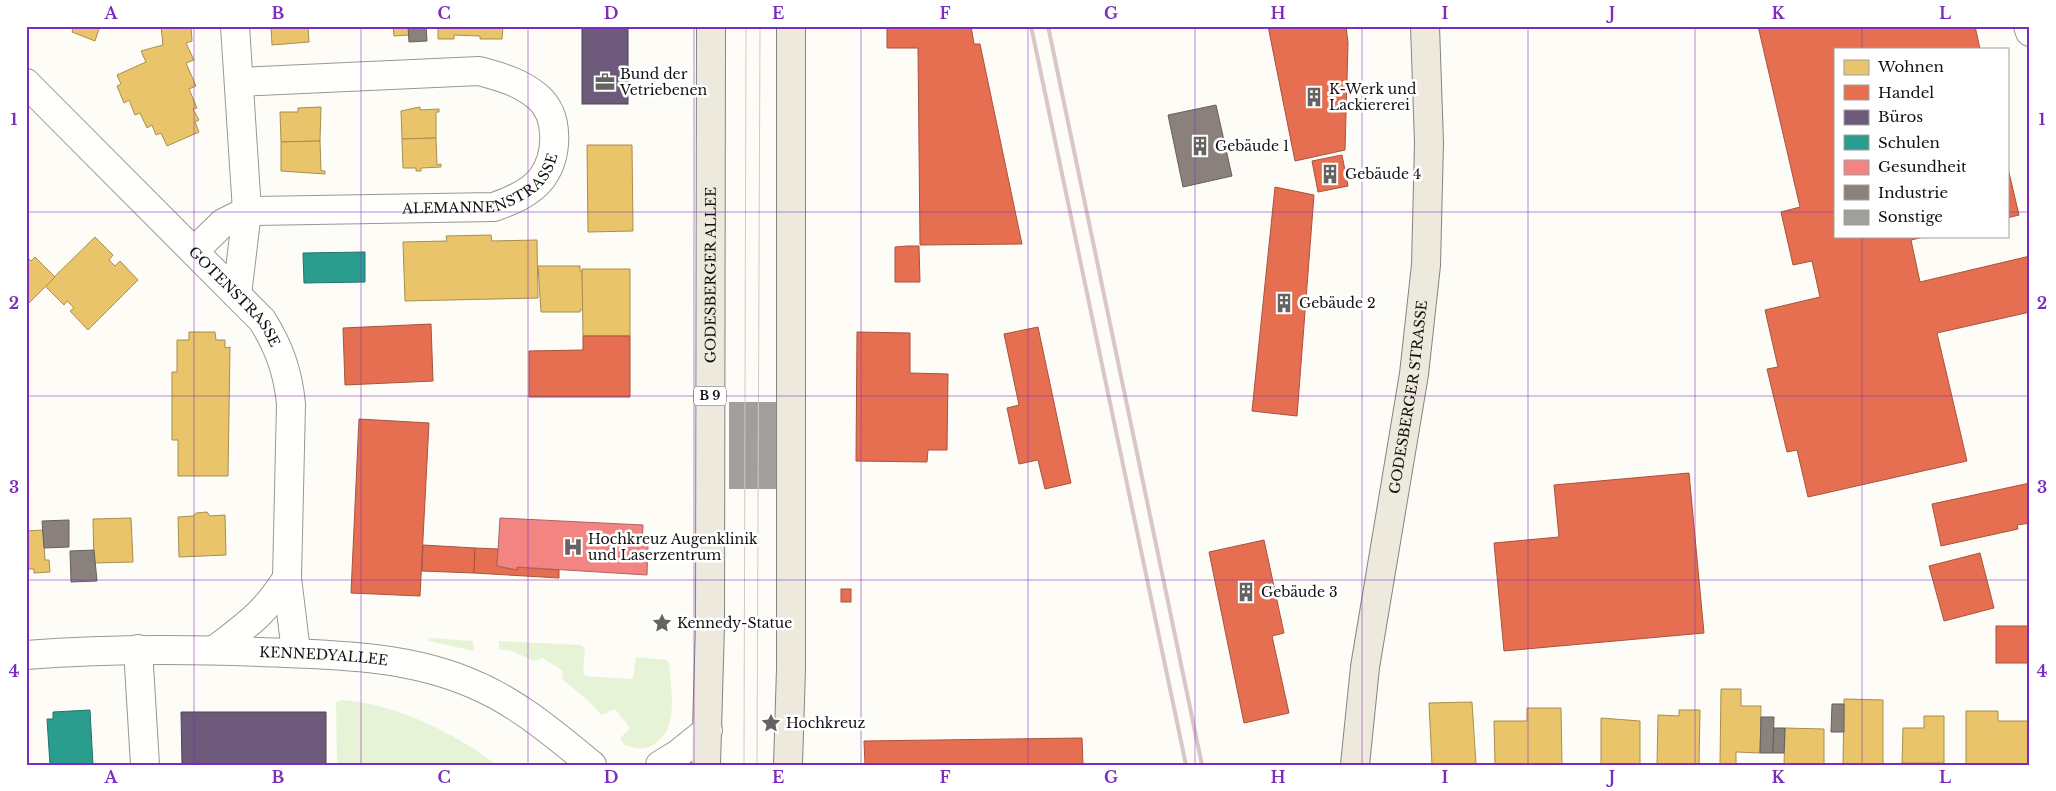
<svg xmlns="http://www.w3.org/2000/svg" width="2056" height="791" viewBox="0 0 2056 791" font-family="'Libre Baskerville',serif">
<rect width="100%" height="100%" fill="#fdfcf7"/>
<!-- green -->
<g fill="#e7f3d7">
<path d="M429 638 473 641 474 651 429 641Z"/>
<path d="M499 641 581 645 585 648 583 673 586 676 631 679 633 677 636 657 667 660 669 663C671 690 680 732 651 746 642 750 633 748 624 745L620 738 630 728 615 709 601 715 590 702 563 680 562 670 542 658 534 661 512 651 499 649Z"/>
<path d="M343 700C399 705 452 732 497 765H337L336 702Z"/>
</g>
<!-- homes -->
<g fill="#e9c46a" stroke="#a88e4f">
<path d="M74 26H100L95 41 72 32Z"/>
<path d="M161 26H191L192 41 186 43 194 60 186 63 196 86 189 89 197 108 193 109 199 120 195 122 199 132 167 146 161 133 156 135 152 125 147 128 140 113 135 115 129 100 124 103 117 86 121 84 117 75 146 62 141 51 163 45Z"/>
<path d="M271 26H308L309 42 272 45Z"/>
<path d="M393 26H408L409 35 394 36Z"/>
<path d="M438 26H503L502 39H480V36L454 35V39H438Z"/>
<path d="M321 107 320 141 281 142 280 112H298V108Z"/>
<path d="M420 107V110L439 109V112H436V138L402 139 401 111Z"/>
<path d="M436 138 437 165 441 164V167L421 168V171H416V168H403L402 139Z"/>
<path d="M320 141 321 171H325V174L281 171V142Z"/>
<path d="M587 145H632L633 231 588 232Z"/>
<path d="M491 235 492 241 537 240 538 298 405 301 403 242 447 241 446 236Z"/>
<path d="M95 237 113 255 109 260 115 266 120 261 138 280 88 330 70 311 74 308 67 301 64 305 45 286Z"/>
<path d="M26 256 31 261 35 257 55 277 26 306Z"/>
<path d="M538 266H580V271H582L583 310H580V312H541Z"/>
<path d="M582 269H630V336H583Z"/>
<path d="M189 332H215L216 340H225V348L230 347 228 476H178V440H172V372H177V340H189Z"/>
<path d="M207 512 210 516 225 515 226 555 179 557 178 517 193 516 196 513Z"/>
<path d="M131 518 133 562 94 563 93 519Z"/>
<path d="M43 530 45 560H49L50 572 34 573V569H26V531Z"/>
<path d="M1721 689H1741V706H1761L1760 753 1736 752V764H1720Z"/>
<path d="M1844 699 1883 700V765H1843Z"/>
<path d="M1472 702 1476 764 1432 765 1429 703Z"/>
<path d="M1527 708H1561L1562 765H1495L1494 721H1527Z"/>
<path d="M1679 710H1700L1699 765H1657L1658 715 1679 716Z"/>
<path d="M1966 711H1998V721H2030V764H1966Z"/>
<path d="M1924 716H1944V763H1902L1903 728H1924Z"/>
<path d="M1601 718 1640 721V765H1601Z"/>
<path d="M1785 728 1824 729V765H1784Z"/>
</g>
<!-- shops -->
<g fill="#e76f51" stroke="#a7533e">
<path d="M887 26H971L974 44H980L1022 244 920 245 918 48H887Z"/>
<path d="M1268 26H1346L1348 43 1345 150 1295 161Z"/>
<path d="M1758 26H1975L1980 49H1835V236H1928L1911 240 1920 282 2030 256V312L1937 333 1967 461 1808 497 1797 450 1787 452 1767 369 1778 367 1765 310 1820 297 1812 261 1793 265 1781 212 1800 207Z"/>
<path d="M1342 155 1348 186 1318 192 1312 161Z"/>
<path d="M2007 164 2019 215 2007 218Z"/>
<path d="M1275 187 1314 195 1297 416 1252 411Z"/>
<path d="M907 246H919L920 282H895V247Z"/>
<path d="M431 324 433 381 345 385 343 328Z"/>
<path d="M1038 327 1071 483 1045 489 1038 460 1019 464 1007 408 1019 405 1004 334Z"/>
<path d="M857 332 910 333V373L948 374 947 450H928L927 462 856 461Z"/>
<path d="M583 336H630V397H529V351L583 350Z"/>
<path d="M359 419 429 423 420 596 351 593Z"/>
<path d="M1689 473 1704 633 1504 651 1494 543 1559 537 1554 485Z"/>
<path d="M2030 483V523L2017 525 2018 529 1941 546 1932 504Z"/>
<path d="M1264 540 1284 633 1272 636 1289 713 1244 723 1209 552Z"/>
<path d="M423 545 475 548 474 573 422 571Z"/>
<path d="M475 548 498 549 497 566 517 570V567L559 570V578L474 573Z"/>
<path d="M1980 553 1994 608 1944 621 1929 566Z"/>
<rect x="841" y="589" width="10" height="13"/>
<rect x="1996" y="626" width="34" height="37"/>
<path d="M1082 738 1083 765H865L864 741Z"/>
</g>
<!-- offices -->
<g fill="#6d597a" stroke="#51435a">
<rect x="582" y="26" width="46" height="78"/>
<path d="M181 712H326V765L182 764Z"/>
</g>
<!-- schools -->
<g fill="#2a9d8f" stroke="#227369">
<path d="M365 252V282L304 283 303 253Z"/>
<path d="M90 710 93 765H50L47 719H53V712Z"/>
</g>
<!-- health -->
<path fill="#f28482" stroke="#ae6260" d="M500 518 643 525 642 545H648L647 575 517 567V570L497 566Z"/>
<!-- industry -->
<g fill="#8a817c" stroke="#665f5c">
<path d="M408 26H426L427 41 409 42Z"/>
<path d="M1216 105 1232 176 1183 187 1168 115Z"/>
<path d="M69 520V547L44 548 42 521Z"/>
<path d="M94 550 97 581 71 582 70 551Z"/>
<path d="M1832 704H1844V732H1831Z"/>
<path d="M1761 717H1774L1773 753H1760Z"/>
<path d="M1774 728H1785L1784 753H1773Z"/>
</g>
<!-- building -->
<rect fill="#a19f9c" x="729" y="402" width="47" height="87"/>
<g fill="none" stroke-linecap="round" stroke-linejoin="round">
<defs>
<g id="minor">
<path d="M235 26 247 211 237 295"/>
<path d="M2028 26 2030 32"/>
<path id="s1" d="M26 83 262 320C279 347 288 372 291 404L287 578 296 652"/>
<path id="s2" d="M194 251 223 223 247 211 494 207C511 201 531 193 542 178 558 156 560 116 538 97 520 82 501 77 479 71L240 82"/>
<path d="M138 649 145 765"/>
<path d="M216 649C248 624 265 613 287 578"/>
<path id="s3" d="M26 655C105 649 182 649 261 652 333 655 406 655 473 684 517 702 555 735 592 765"/>
<path d="M660 765 678 754 708 730"/>
</g>
<g id="major">
<path id="s4" d="M706 765 710 626 711 26"/>
<path d="M788 765 791 669V26"/>
<path id="s5" d="M1355 765 1365 667 1414 374 1426 265 1429 143 1425 26"/>
</g>
</defs>
<!-- minor casing -->
<use href="#minor" stroke="#979795" stroke-width="30"/>
<!-- major casing -->
<use href="#major" stroke="#858482" stroke-width="30"/>
<!-- minor -->
<use href="#minor" stroke="#fffffe" stroke-width="28"/>
<!-- major -->
<use href="#major" stroke="#ede9dc" stroke-width="28"/>
<!-- tram -->
<g stroke="#d9c6c7" stroke-width="1">
<path d="M744 765 746 26"/>
<path d="M757 765 760 26"/>
</g>
<!-- rail -->
<g stroke="#d9c6c7" stroke-width="4">
<path d="M1031 26 1186 765"/>
<path d="M1048 26 1202 765"/>
</g>
</g>
<!-- grid -->
<path fill="none" stroke="#7b2cbf" stroke-width="1" stroke-opacity="0.55" d="M194 26V765M361 26V765M528 26V765M694 26V765M861 26V765M1028 26V765M1195 26V765M1362 26V765M1528 26V765M1695 26V765M1862 26V49M26 212H1835M2007 212H2030M1862 236V765M26 396H2030M26 580H2030"/>
<!-- icons -->
<defs>
<symbol id="office-bare" viewBox="-9 -9 18 18"><path d="M-6-3h4V-5.5h4V-3h4V5H-6ZM-1-4.5V-3h2v-1.5ZM-6 0V1H6V0Z" fill="#646362" stroke="#fff" stroke-width="2.5" paint-order="stroke"/></symbol>
<symbol id="building-bare" viewBox="-9 -9 18 18"><path d="M-4-6H4V6H1V3H-1V6H-4ZM-2.5-4.3h1.7v1.8h-1.7ZM.8-4.3h1.7v1.8H.8ZM-2.5-1h1.7V.8h-1.7ZM.8-1h1.7V.8H.8Z" fill="#646362" stroke="#fff" stroke-width="2.5" paint-order="stroke"/></symbol>
<symbol id="hospital-bare" viewBox="-9 -9 18 18"><path d="M-5-5h3v3.5h4V-5h3V5h-3V1.5h-4V5h-3Z" fill="#646362" stroke="#fff" stroke-width="2.5" paint-order="stroke"/></symbol>
<symbol id="sight-bare" viewBox="-9 -9 18 18"><path d="M0-6L1.8-2.2L6-1.7L2.9 1.2L3.7 5.4L0 3.3L-3.7 5.4L-2.9 1.2L-6-1.7L-1.8-2.2Z" fill="#646362" stroke="#fff" stroke-width="2.5" paint-order="stroke"/></symbol>
</defs>
<g fill-rule="evenodd">
<use href="#office-bare" x="591" y="68" width="28" height="28"/>
<use href="#building-bare" x="1300" y="83" width="28" height="28"/>
<use href="#building-bare" x="1186" y="132" width="28" height="28"/>
<use href="#building-bare" x="1316" y="160" width="28" height="28"/>
<use href="#building-bare" x="1270" y="289" width="28" height="28"/>
<use href="#hospital-bare" x="559" y="533" width="28" height="28"/>
<use href="#building-bare" x="1232" y="578" width="28" height="28"/>
<use href="#sight-bare" x="648" y="609" width="28" height="28"/>
<use href="#sight-bare" x="757" y="709" width="28" height="28"/>
</g>
<g text-anchor="middle" stroke-width="5" stroke-linejoin="round" paint-order="stroke">
<!-- shield labels -->
<rect fill="#fff" stroke="#585858" stroke-width="1" x="694" y="386.5" width="32" height="19" rx="4"/>
<g font-size="12" font-weight="bold" fill="#111">
<text x="710" y="400">B 9</text>
</g>
<!-- poi labels -->
<g font-size="14" fill="#111" stroke="#fff" text-anchor="start">
<text x="620" y="79">Bund der<tspan x="620" dy="16">Vetriebenen</tspan></text>
<text x="1329" y="94">K-Werk und<tspan x="1329" dy="16">Lackiererei</tspan></text>
<text x="1215" y="151">Gebäude 1</text>
<text x="1345" y="179">Gebäude 4</text>
<text x="1299" y="308">Gebäude 2</text>
<text x="588" y="544">Hochkreuz Augenklinik<tspan x="588" dy="16">und Laserzentrum</tspan></text>
<text x="1261" y="597">Gebäude 3</text>
<text x="677" y="628">Kennedy-Statue</text>
<text x="786" y="728">Hochkreuz</text>
</g>
<!-- street labels -->
<g font-size="14" fill="#111" stroke="#fff">
<text dy="5" stroke="none"><textPath href="#s2" startOffset="310">ALEMANNENSTRASSE</textPath></text>
<text dy="5" stroke="none"><textPath href="#s4" startOffset="490">GODESBERGER ALLEE</textPath></text>
<text dy="5" stroke="none"><textPath href="#s1" startOffset="299">GOTENSTRASSE</textPath></text>
<text dy="5" stroke="none"><textPath href="#s5" startOffset="372">GODESBERGER STRASSE</textPath></text>
<text dy="5" stroke="none"><textPath href="#s3" startOffset="298">KENNEDYALLEE</textPath></text>
</g>
</g>
<!-- border -->
<rect width="2056" height="791" fill="none" stroke="#ffffff" stroke-width="55"/>
<!-- legend -->
<rect x="1834" y="48" width="175" height="190" fill="#ffffff" stroke="#a0a0a0"/>
<rect x="1844" y="60" width="25" height="15" fill="#e9c46a" stroke="#a0a0a0"/>
<text x="1878" y="72" font-size="15" fill="#111111">Wohnen</text>
<rect x="1844" y="85" width="25" height="15" fill="#e76f51" stroke="#a0a0a0"/>
<text x="1878" y="98" font-size="15" fill="#111111">Handel</text>
<rect x="1844" y="110" width="25" height="15" fill="#6d597a" stroke="#a0a0a0"/>
<text x="1878" y="122" font-size="15" fill="#111111">Büros</text>
<rect x="1844" y="135" width="25" height="15" fill="#2a9d8f" stroke="#a0a0a0"/>
<text x="1878" y="148" font-size="15" fill="#111111">Schulen</text>
<rect x="1844" y="160" width="25" height="15" fill="#f28482" stroke="#a0a0a0"/>
<text x="1878" y="172" font-size="15" fill="#111111">Gesundheit</text>
<rect x="1844" y="185" width="25" height="15" fill="#8a817c" stroke="#a0a0a0"/>
<text x="1878" y="198" font-size="15" fill="#111111">Industrie</text>
<rect x="1844" y="210" width="25" height="15" fill="#a19f9c" stroke="#a0a0a0"/>
<text x="1878" y="222" font-size="15" fill="#111111">Sonstige</text>
<rect x="28" y="28" width="2000" height="736" fill="none" stroke="#7b2cbf" stroke-width="2"/>
<g font-size="16" text-anchor="middle" font-weight="bold" fill="#7b2cbf">
<text x="111" y="19">A</text>
<text x="278" y="19">B</text>
<text x="444" y="19">C</text>
<text x="611" y="19">D</text>
<text x="778" y="19">E</text>
<text x="945" y="19">F</text>
<text x="1111" y="19">G</text>
<text x="1278" y="19">H</text>
<text x="1445" y="19">I</text>
<text x="1612" y="19">J</text>
<text x="1778" y="19">K</text>
<text x="1945" y="19">L</text>
<text x="14" y="125">1</text>
<text x="2042" y="125">1</text>
<text x="14" y="309">2</text>
<text x="2042" y="309">2</text>
<text x="14" y="493">3</text>
<text x="2042" y="493">3</text>
<text x="14" y="677">4</text>
<text x="2042" y="677">4</text>
<text x="111" y="783">A</text>
<text x="278" y="783">B</text>
<text x="444" y="783">C</text>
<text x="611" y="783">D</text>
<text x="778" y="783">E</text>
<text x="945" y="783">F</text>
<text x="1111" y="783">G</text>
<text x="1278" y="783">H</text>
<text x="1445" y="783">I</text>
<text x="1612" y="783">J</text>
<text x="1778" y="783">K</text>
<text x="1945" y="783">L</text>
</g>
</svg>
